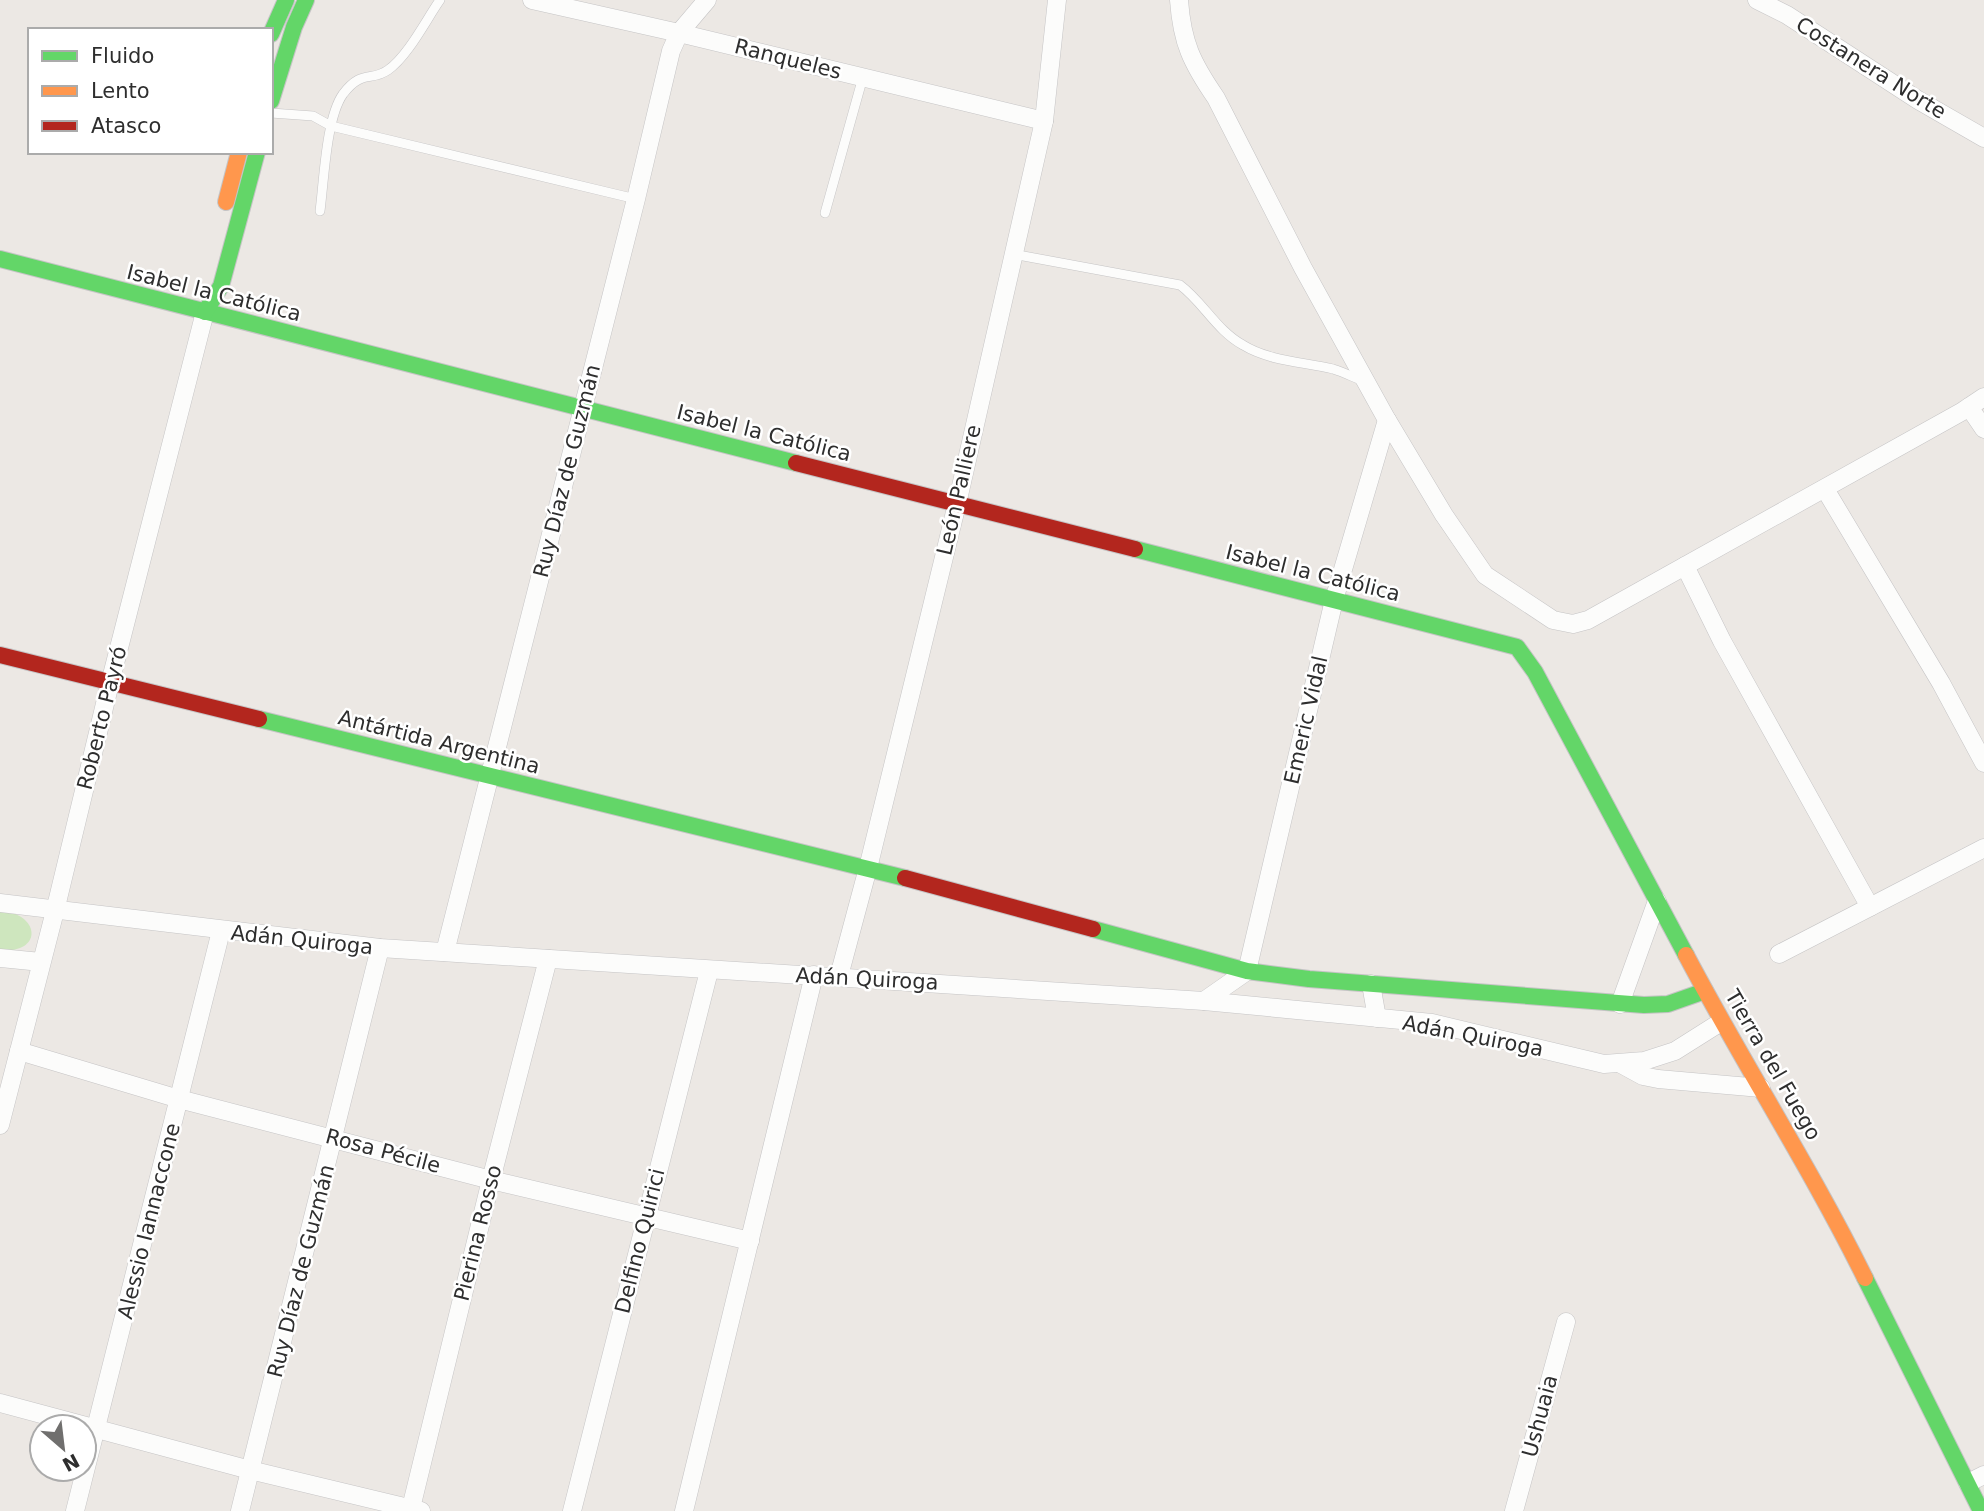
<svg xmlns="http://www.w3.org/2000/svg" width="1984" height="1511" viewBox="0 0 1984 1511" font-family="'DejaVu Sans',sans-serif">
<rect width="100%" height="100%" fill="#ece8e4"/>
<!-- green -->
<path fill="#cee6be" d="M0 910C42 915 42 954 0 950Z"/>
<g fill="none" stroke-linecap="round" stroke-linejoin="round">
<defs>
<g id="lane">
<path d="M271 113 313 116 331 126 636 199"/>
<path d="M320 211C324 181 326 118 343 94 362 69 371 82 388 70 408 56 426 20 440 0"/>
<path d="M825 213 863 77"/>
<path d="M1013 254 1180 285C1203 302 1217 331 1243 345 1269 361 1303 362 1333 369 1343 372 1353 377 1363 381"/>
</g>
<g id="street">
<path d="M532 0 679 33 1044 121"/>
<path d="M1179 0C1182 43 1192 63 1216 98L1303 268 1387 420 1444 515 1485 575 1553 620 1573 624 1588 620 1963 411 1984 397"/>
<path d="M1757 0 1787 15 1918 100 1984 138"/>
<path d="M1969 407 1984 429"/>
<path d="M1825 489 1941 683 1984 763"/>
<path d="M1685 566 1722 641 1870 907"/>
<path d="M0 903 380 948 1204 1001 1432 1023 1604 1064 1644 1061 1675 1051 1721 1022"/>
<path d="M445 952 636 199 671 51 679 33 707 0"/>
<path d="M1779 954 1984 848"/>
<path d="M0 958 41 962"/>
<path d="M839 976 868 868 957 504 1044 121 1057 0"/>
<path d="M1371 984 1377 1018"/>
<path d="M1204 1001 1247 971 1334 600 1387 420"/>
<path d="M1620 1004 1657 901"/>
<path d="M19 1051 179 1099 491 1180 750 1241"/>
<path d="M1621 1064 1643 1076 1658 1079 1761 1088"/>
<path d="M0 1125 55 911 110 683 205 312"/>
<path d="M0 1403 250 1470 421 1511"/>
<path d="M1968 1483 1984 1475"/>
<path d="M411 1508 491 1180 548 959"/>
<path d="M75 1511 221 931"/>
<path d="M240 1511 380 948"/>
<path d="M572 1511 709 971"/>
<path d="M684 1511 814 975"/>
<path d="M1514 1511 1566 1322"/>
</g>
<g id="fast">
<path d="M271 34 286 0"/>
<path d="M271 101 294 27 306 0"/>
<path d="M0 259 796 463"/>
<path d="M205 312 221 286 257 152"/>
<path d="M1135 549 1517 647 1535 672 1686 955"/>
<path d="M259 719 905 878"/>
<path d="M1093 929 1247 971 1309 979 1644 1005 1668 1004 1705 991"/>
<path d="M1865 1278 1981 1511"/>
</g>
<g id="slow">
<path d="M226 202 239 152"/>
<path d="M1686 955C1744 1065 1810 1167 1865 1278"/>
</g>
<g id="jam">
<path d="M796 463 1135 549"/>
<path d="M0 655 259 719"/>
<path d="M905 878 1093 929"/>
</g>
</defs>
<!-- lane casing -->
<use href="#lane" stroke="#c5c4c5" stroke-width="10"/>
<!-- street casing -->
<use href="#street" stroke="#c5c4c5" stroke-width="19"/>
<!-- fast casing -->
<use href="#fast" stroke="#c5c4c5" stroke-width="18"/>
<!-- slow casing -->
<use href="#slow" stroke="#c5c4c5" stroke-width="18"/>
<!-- jam casing -->
<use href="#jam" stroke="#c5c4c5" stroke-width="18"/>
<!-- lane -->
<use href="#lane" stroke="#fcfcfb" stroke-width="9"/>
<!-- street -->
<use href="#street" stroke="#fcfcfb" stroke-width="18"/>
<!-- fast -->
<use href="#fast" stroke="#63d668" stroke-width="16"/>
<!-- slow -->
<use href="#slow" stroke="#ff974d" stroke-width="16"/>
<!-- jam -->
<use href="#jam" stroke="#b3261e" stroke-width="16"/>
</g>
<g text-anchor="middle" stroke-width="5" stroke-linejoin="round" paint-order="stroke">
<!-- street labels -->
<g font-size="21" fill="#2e2e2e" stroke="#fff">
<text transform="translate(788 59) rotate(14)" y="7">Ranqueles</text>
<text transform="translate(1871 68) rotate(32)" y="7">Costanera Norte</text>
<text transform="translate(214 293) rotate(14)" y="7">Isabel la Católica</text>
<text transform="translate(764 433) rotate(14)" y="7">Isabel la Católica</text>
<text transform="translate(567 471) rotate(-76)" y="7">Ruy Díaz de Guzmán</text>
<text transform="translate(959 490) rotate(-77)" y="7">León Palliere</text>
<text transform="translate(1313 573) rotate(14)" y="7">Isabel la Católica</text>
<text transform="translate(102 718) rotate(-76)" y="7">Roberto Payró</text>
<text transform="translate(1306 720) rotate(-77)" y="7">Emeric Vidal</text>
<text transform="translate(439 742) rotate(14)" y="7">Antártida Argentina</text>
<text transform="translate(302 940) rotate(6)" y="7">Adán Quiroga</text>
<text transform="translate(867 979) rotate(3)" y="7">Adán Quiroga</text>
<text transform="translate(1473 1036) rotate(11)" y="7">Adán Quiroga</text>
<text transform="translate(1773 1065) rotate(60)" y="7">Tierra del Fuego</text>
<text transform="translate(383 1151) rotate(15)" y="7">Rosa Pécile</text>
<text transform="translate(149 1221) rotate(-76)" y="7">Alessio Iannaccone</text>
<text transform="translate(478 1233) rotate(-76)" y="7">Pierina Rosso</text>
<text transform="translate(640 1241) rotate(-76)" y="7">Delfino Quirici</text>
<text transform="translate(301 1271) rotate(-76)" y="7">Ruy Díaz de Guzmán</text>
<text transform="translate(1540 1416) rotate(-75)" y="7">Ushuaia</text>
</g>
</g>
<!-- legend -->
<rect x="28" y="28" width="245" height="126" fill="#ffffff" stroke="#ababab" stroke-width="2"/>
<rect x="42" y="51" width="35" height="10" fill="#63d668" stroke="#ababab" stroke-width="2"/>
<text x="91" y="63" font-size="21" fill="#2e2e2e">Fluido</text>
<rect x="42" y="86" width="35" height="10" fill="#ff974d" stroke="#ababab" stroke-width="2"/>
<text x="91" y="98" font-size="21" fill="#2e2e2e">Lento</text>
<rect x="42" y="121" width="35" height="10" fill="#b3261e" stroke="#ababab" stroke-width="2"/>
<text x="91" y="133" font-size="21" fill="#2e2e2e">Atasco</text>
<!-- north arrow -->
<g transform="translate(63 1448) rotate(152)"><circle r="33" fill="#ffffff" stroke="#ababab" stroke-width="2"/>
<path d="M0-5L12 26L0 18L-12 26Z" fill="#706f6e"/>
<text y="-10" font-size="19" font-weight="bold" text-anchor="middle" fill="#2e2e2e">N</text>
</g>
</svg>
